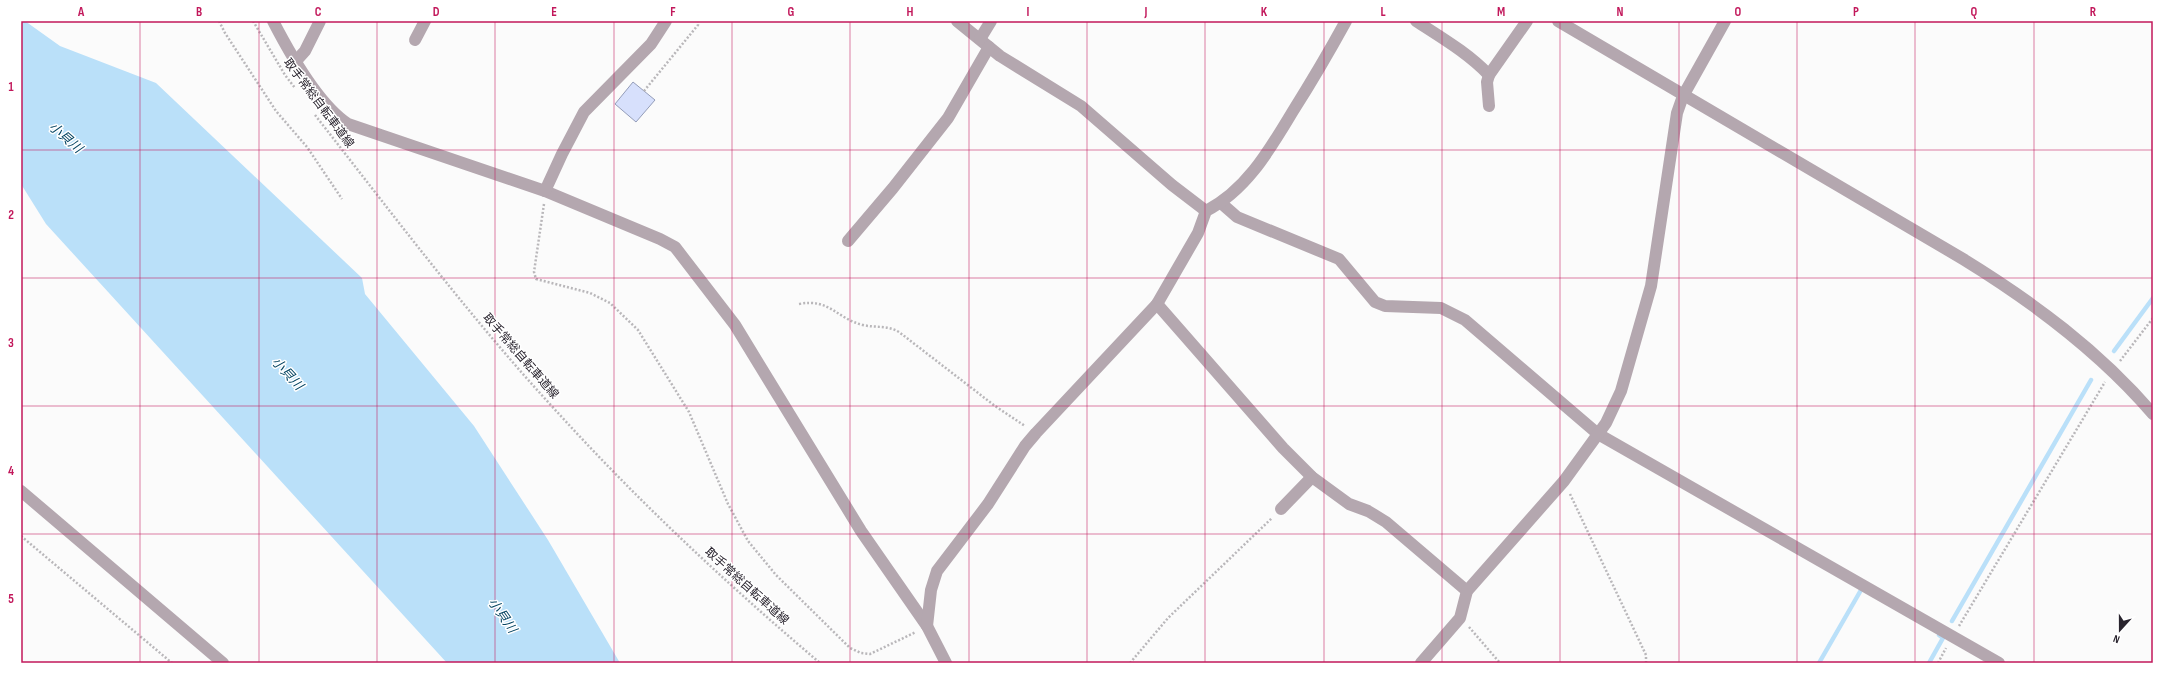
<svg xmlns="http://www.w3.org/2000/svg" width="2174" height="684" viewBox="0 0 2174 684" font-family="'Sofia Sans Condensed','Noto Sans JP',sans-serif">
<rect width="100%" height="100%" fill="#fbfbfb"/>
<!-- water -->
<path fill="#bae0f9" d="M21 21H25L60 46 156 83 362 278 365 294 474 426 548 540 620 663H447L46 224 21 184Z"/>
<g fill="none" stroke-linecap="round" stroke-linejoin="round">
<!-- stream -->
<g stroke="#bae0f9" stroke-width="4.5">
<path d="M2114 351 2153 298"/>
<path d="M1952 621 2091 380"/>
<path d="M1819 663 1861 590"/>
<path d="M1929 663 1943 638 1939 635"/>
</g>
</g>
<!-- building -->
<path fill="#d7e0fc" stroke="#949db9" d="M633 82 655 100 636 122 615 104Z"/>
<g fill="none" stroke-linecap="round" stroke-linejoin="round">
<!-- path -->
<g stroke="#b9b7ba" stroke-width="2.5" stroke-dasharray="2 2" stroke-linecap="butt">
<path d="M219 21 225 33 276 111 307 147 342 199"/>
<path d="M253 21 285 75 295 88"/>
<path d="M644 91 698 25V21"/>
<path d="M315 115C394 216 472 320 559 414 640 503 728 585 820 663"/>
<path d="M544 204 534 272 536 279 590 293 610 303 638 330 689 412 728 504 748 541 776 575 850 648 861 653 870 654 916 632"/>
<path d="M799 304C830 298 837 319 863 325 876 328 887 325 899 332L995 406 1025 426"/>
<path d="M2120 361 2153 318"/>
<path d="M1570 494 1646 655V663"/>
<path d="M21 536 172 663"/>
<path d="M1959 626 2105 382"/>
<path d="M1469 627 1500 663"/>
<path d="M1130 663 1168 618 1272 518"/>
<path d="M1938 663 1946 648"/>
</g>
<!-- minor -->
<g stroke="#b4a7af" stroke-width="12">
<path d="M273 21C289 52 319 105 348 124L545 191 660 239 675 247 735 325 861 531 927 626 946 663"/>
<path d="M957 21 1000 56 1081 106 1172 185 1206 211"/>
<path d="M1416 21C1442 38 1468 53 1489 75"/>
<path d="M1558 21 1963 259C2033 302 2099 351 2153 414"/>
<path d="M980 39 991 21"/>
<path d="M415 40 425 21"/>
<path d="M296 61 305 51 320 21"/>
<path d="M1489 106 1487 82 1489 75 1527 21"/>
<path d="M545 191 562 154 584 112 651 44 666 21"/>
<path d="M1221 203 1237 217 1339 259 1375 302 1385 306 1441 308 1465 320 1598 434 1999 663"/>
<path d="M848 241 893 188 948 118 989 47"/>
<path d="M1157 304 1283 448 1312 477 1349 504 1368 511 1386 522 1467 591"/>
<path d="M21 491 223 663"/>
<path d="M1281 509 1312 477"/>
<path d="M927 626 931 590 937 571 988 504 1025 446 1036 433 1157 304 1198 233 1206 211C1247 190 1270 149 1293 111 1312 81 1329 52 1346 21"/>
<path d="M1421 663 1460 618 1467 591 1564 481 1606 423 1621 391 1651 286 1677 113 1683 96 1725 21"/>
</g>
</g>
<!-- grid -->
<path fill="none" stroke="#c2185b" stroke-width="1" stroke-opacity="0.55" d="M140 21V663M259 21V663M377 21V663M495 21V663M614 21V663M732 21V663M850 21V663M969 21V663M1087 21V663M1205 21V663M1324 21V663M1442 21V663M1560 21V663M1679 21V663M1797 21V663M1915 21V663M2034 21V663M21 150H2153M21 278H2153M21 406H2153M21 534H2153"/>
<g text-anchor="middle" stroke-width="3" stroke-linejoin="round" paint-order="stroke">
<!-- street labels -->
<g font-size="12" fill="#29242e" stroke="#fff">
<text transform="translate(319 103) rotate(53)" y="4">取手常総自転車道線</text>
<text transform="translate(521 356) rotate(49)" y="4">取手常総自転車道線</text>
<text transform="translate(747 586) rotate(42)" y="4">取手常総自転車道線</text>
</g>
<!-- water labels -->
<g font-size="13" font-style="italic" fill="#054462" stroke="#fff">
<text transform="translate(66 137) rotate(41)" y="5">小貝川</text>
<text transform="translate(288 373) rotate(47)" y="5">小貝川</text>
<text transform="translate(503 615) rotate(55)" y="5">小貝川</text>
</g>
</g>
<!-- border -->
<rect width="2174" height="684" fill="none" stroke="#ffffff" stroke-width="44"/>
<!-- north arrow -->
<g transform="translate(2120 630) rotate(201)" stroke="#ffffff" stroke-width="3" paint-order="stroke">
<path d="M0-3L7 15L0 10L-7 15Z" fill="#29242e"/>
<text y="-6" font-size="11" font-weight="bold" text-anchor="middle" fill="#29242e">N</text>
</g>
<rect x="22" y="22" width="2130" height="640" fill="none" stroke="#c2185b" stroke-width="1.5"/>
<g font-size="13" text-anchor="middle" font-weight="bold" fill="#c2185b">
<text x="81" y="16">A</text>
<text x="199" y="16">B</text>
<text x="318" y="16">C</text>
<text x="436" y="16">D</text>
<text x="554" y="16">E</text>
<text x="673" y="16">F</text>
<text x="791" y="16">G</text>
<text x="910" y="16">H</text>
<text x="1028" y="16">I</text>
<text x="1146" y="16">J</text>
<text x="1264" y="16">K</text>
<text x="1383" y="16">L</text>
<text x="1501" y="16">M</text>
<text x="1620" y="16">N</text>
<text x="1738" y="16">O</text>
<text x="1856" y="16">P</text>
<text x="1974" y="16">Q</text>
<text x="2093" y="16">R</text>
<text x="11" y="91">1</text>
<text x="11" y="219">2</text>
<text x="11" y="347">3</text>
<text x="11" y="475">4</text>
<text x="11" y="603">5</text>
</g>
</svg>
